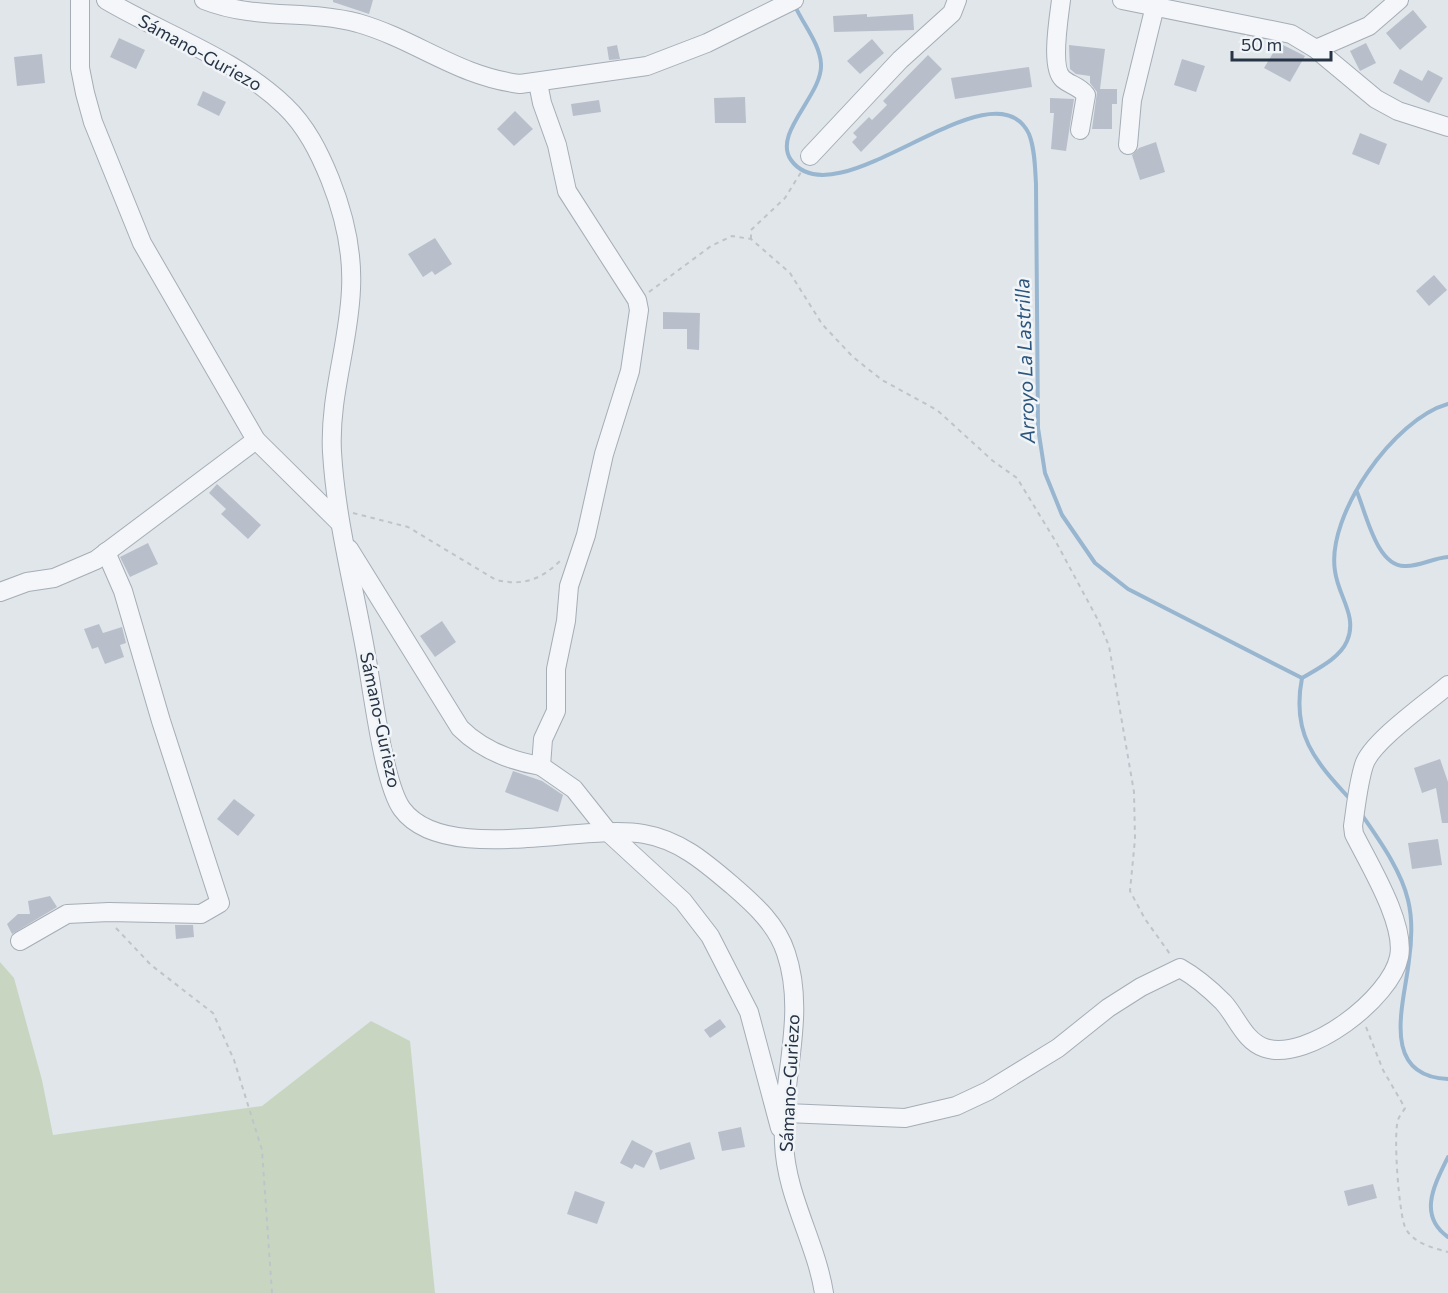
<svg xmlns="http://www.w3.org/2000/svg" width="1448" height="1293" viewBox="0 0 1448 1293" font-family="Commissioner,sans-serif">
<rect width="100%" height="100%" fill="#e1e6eb"/>
<!-- green -->
<path fill="#c8d6c1" d="M0 962 14 978 42 1080 53 1135 262 1106 371 1021 410 1041 435 1293H0Z"/>
<g fill="none" stroke-linecap="round" stroke-linejoin="round">
<!-- stream -->
<g stroke="#98b6cf" stroke-width="4">
<path d="M795 6C803 24 820 44 821 64 823 95 772 133 791 160 837 224 993 58 1029 134 1035 149 1035 168 1036 184L1038 428 1045 473 1062 515 1095 563 1128 589 1302 678"/>
<path d="M1357 492C1366 513 1377 568 1406 566 1421 566 1433 558 1448 557"/>
<path d="M1302 678C1291 734 1315 761 1350 799"/>
<path d="M1302 678C1317 669 1340 658 1347 641 1358 616 1338 596 1335 571 1326 515 1394 419 1448 404"/>
<path d="M1362 815C1379 840 1401 870 1408 900 1413 920 1412 939 1409 960 1405 1001 1378 1076 1448 1079"/>
<path d="M1448 1157C1435 1184 1417 1215 1448 1237"/>
</g>
</g>
<!-- building -->
<g fill="#b8bfca">
<path d="M333 0H373L369 14 333 2Z"/>
<path d="M1413 10 1427 27 1400 50 1386 33Z"/>
<path d="M867 14V17L913 14 914 30 834 32 833 16Z"/>
<path d="M119 38 145 50 136 69 110 57Z"/>
<path d="M872 39 884 53 860 74 847 61Z"/>
<path d="M1279 43 1305 56 1290 82 1264 68Z"/>
<path d="M1366 43 1376 63 1360 71 1350 51Z"/>
<path d="M617 45 620 59 609 60 607 47Z"/>
<path d="M1069 45 1105 49 1100 89H1117V104H1112V129H1092L1097 92 1090 83V76L1076 74 1070 69Z"/>
<path d="M42 54 45 83 17 86 14 57Z"/>
<path d="M928 55 942 69 861 152 852 142 857 137 853 133 869 117 872 120 887 105 883 101Z"/>
<path d="M1182 59 1205 66 1196 92 1174 85Z"/>
<path d="M1029 67 1032 87 955 99 951 78Z"/>
<path d="M1400 69 1422 81 1428 70 1443 78 1429 103 1393 83Z"/>
<path d="M203 91 226 102 219 116 197 105Z"/>
<path d="M745 97 746 123H715L714 98Z"/>
<path d="M1050 98 1074 99 1066 151 1051 149 1054 113H1050Z"/>
<path d="M599 100 601 112 573 116 571 104Z"/>
<path d="M515 111 533 129 514 146 497 129Z"/>
<path d="M1360 133 1387 144 1379 165 1352 154Z"/>
<path d="M1156 142 1165 172 1140 180 1132 155 1139 148Z"/>
<path d="M435 238 452 264 435 275 432 271 423 277 408 254Z"/>
<path d="M1434 275 1447 290 1429 306 1416 291Z"/>
<path d="M663 312 700 313 699 350 687 349V329H663Z"/>
<path d="M217 484 261 525 248 539 221 514 226 509 209 493Z"/>
<path d="M148 543 158 564 130 577 120 557Z"/>
<path d="M442 621 456 642 435 657 420 636Z"/>
<path d="M99 624 103 633 122 627 126 643 120 645 124 657 105 664 98 647 92 649 84 629Z"/>
<path d="M1440 759 1448 782V823H1442L1436 788 1422 793 1414 768Z"/>
<path d="M513 771 542 781 563 795 558 812 505 792Z"/>
<path d="M234 799 255 815 238 836 217 819Z"/>
<path d="M1438 839 1442 865 1412 869 1408 843Z"/>
<path d="M50 896 57 907 12 934 7 924 18 914H30L28 901Z"/>
<path d="M175 925H193L194 937 176 939Z"/>
<path d="M720 1019 726 1027 710 1038 704 1030Z"/>
<path d="M741 1127 745 1147 722 1151 718 1132Z"/>
<path d="M632 1140 653 1151 644 1168 635 1164 632 1169 620 1163Z"/>
<path d="M690 1142 695 1159 660 1170 655 1153Z"/>
<path d="M1373 1184 1377 1198 1348 1206 1344 1191Z"/>
<path d="M575 1191 605 1202 597 1224 567 1214Z"/>
</g>
<g fill="none" stroke-linecap="round" stroke-linejoin="round">
<defs>
<g id="minor">
<path d="M80 0V68L85 93 93 122 142 243 256 440 340 523"/>
<path d="M106 0C165 35 235 58 285 106 306 126 319 152 330 179 344 214 353 250 351 289 349 344 329 396 332 452 336 519 353 583 365 649 372 685 383 783 402 809 444 866 581 823 644 834 680 840 706 863 733 886 755 905 777 925 786 953 807 1015 781 1079 784 1143 786 1196 816 1242 824 1293"/>
<path d="M204 0C258 21 305 9 358 23 417 40 457 76 520 84L647 66 707 43 794 0"/>
<path d="M1061 0C1059 17 1050 68 1063 79 1071 86 1078 85 1086 95L1080 130"/>
<path d="M1122 0 1291 34 1316 49 1376 99 1398 111 1448 127"/>
<path d="M1316 49 1369 26 1399 0"/>
<path d="M538 83 542 103 557 145 567 191 637 300 639 310 630 371 604 454 586 535 569 586 566 621 556 669V711L543 739 541 766 574 789 609 833 683 901 710 936 749 1012 780 1128"/>
<path d="M1128 145 1132 100 1155 6"/>
<path d="M810 156 900 60 952 13 957 0"/>
<path d="M349 549 460 728C481 749 511 761 541 766"/>
<path d="M0 592 27 582 54 578 96 560 256 440"/>
<path d="M20 941 67 914 109 912 201 914 220 903 161 721 123 591 106 552"/>
<path d="M786 1113 905 1118 956 1106 988 1091 1058 1048 1108 1008 1141 987 1180 968C1196 977 1210 989 1223 1002 1237 1017 1244 1041 1265 1048 1308 1062 1391 998 1399 957 1406 924 1369 864 1354 834L1353 826C1356 806 1358 784 1364 765 1371 742 1427 703 1448 685"/>
</g>
</defs>
<!-- minor casing -->
<use href="#minor" stroke="#a5adb6" stroke-width="20"/>
<!-- path -->
<g stroke="#bfc4ca" stroke-width="2" stroke-dasharray="4.5 4.5" stroke-linecap="butt">
<path d="M751 239V230L785 198 803 169"/>
<path d="M649 292 711 246 732 236 751 239 790 273 822 324 853 357 882 380 937 410 993 461 1017 478 1056 542 1098 620 1109 646 1134 792 1135 839 1130 891 1145 919 1170 954"/>
<path d="M353 513 408 527 496 580C523 586 541 580 561 560"/>
<path d="M116 928 151 965 213 1013 234 1060 262 1150 272 1293"/>
<path d="M1366 1027 1383 1070 1405 1108C1403 1112 1399 1116 1398 1120 1393 1135 1399 1213 1405 1227 1412 1243 1433 1248 1448 1252"/>
</g>
<!-- minor -->
<use href="#minor" stroke="#f4f6f9" stroke-width="18"/>
</g>
<g text-anchor="middle" stroke-width="5" stroke-linejoin="round" paint-order="stroke">
<!-- street labels -->
<g font-size="18" fill="#273445" stroke="#f1f5f8">
<text transform="translate(200 53) rotate(29)" y="6">Sámano-Guriezo</text>
<text transform="translate(380 720) rotate(78)" y="6">Sámano-Guriezo</text>
<text transform="translate(790 1083) rotate(-87)" y="6">Sámano-Guriezo</text>
</g>
<!-- water labels -->
<g font-size="20" font-style="italic" fill="#2d567e" stroke="#f1f5f8">
<text transform="translate(1025 361) rotate(-92)" y="7">Arroyo La Lastrilla</text>
</g>
</g>
<!-- scale -->
<path d="M1232 51v9h99v-9" fill="none" stroke="#273445" stroke-width="3"/>
<text x="1241" y="51" font-size="18" fill="#273445" stroke="#f1f5f8" stroke-width="4.5" paint-order="stroke">50 m</text>
</svg>
